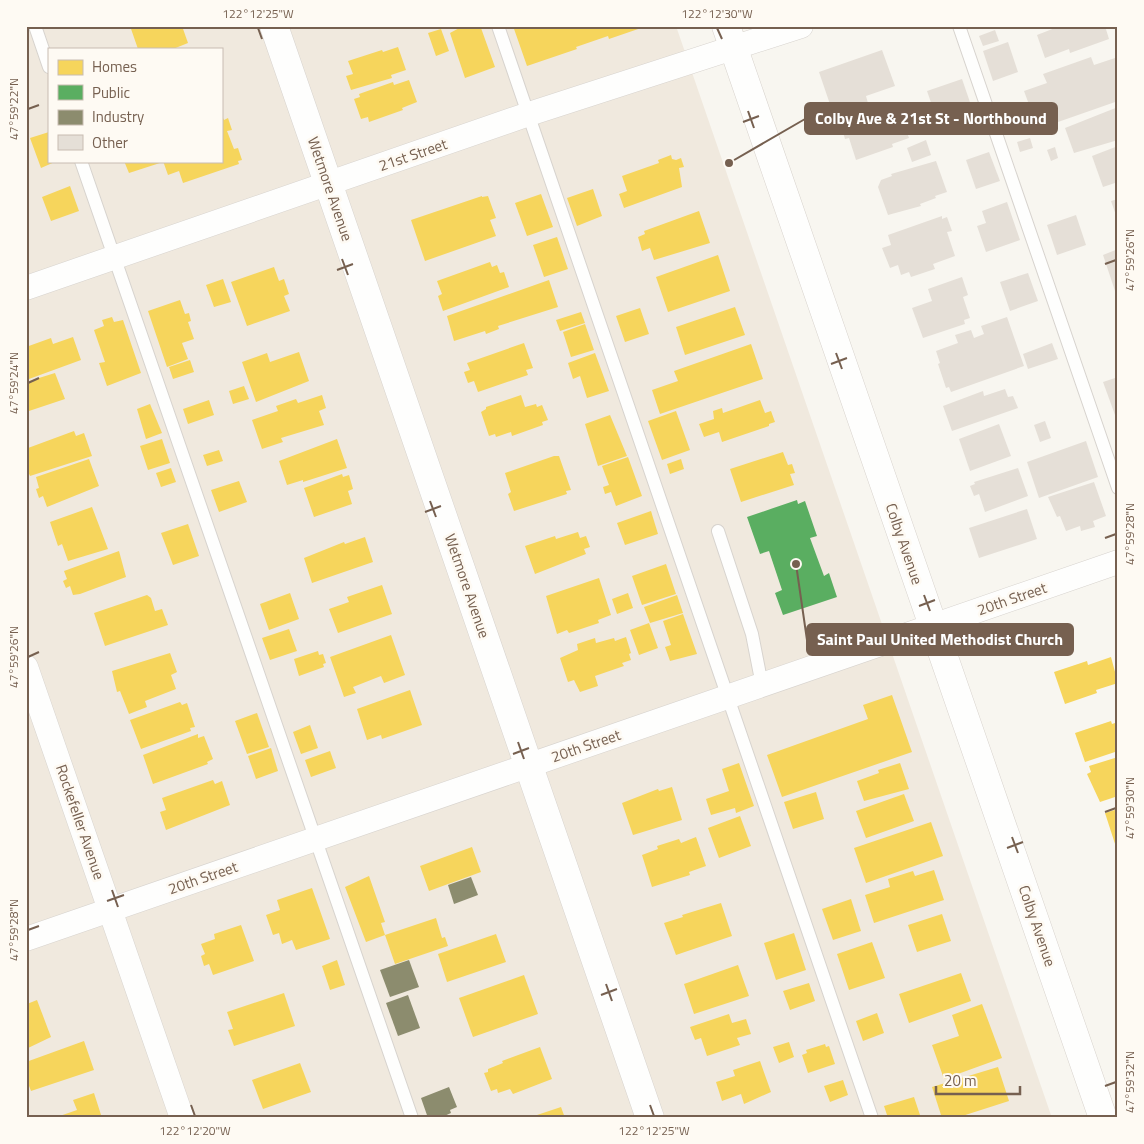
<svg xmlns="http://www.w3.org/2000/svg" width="1144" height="1144" viewBox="0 0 1144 1144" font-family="'Titillium Web',sans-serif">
<rect width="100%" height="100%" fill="#f8f6f0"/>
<!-- residential -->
<path fill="#f0e9de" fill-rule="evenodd" d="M26 26H676L1052 1118H26ZM49 49H221V161H49Z"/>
<!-- homes -->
<g fill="#f6d55c">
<path d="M130 26H182L188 43 173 49H138Z"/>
<path d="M463 26H483L481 28 495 67 465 78 450 33Z"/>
<path d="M513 26H644V27L609 39 608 36 576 47 577 49 527 66Z"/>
<path d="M441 29 449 51 436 56 428 33Z"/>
<path d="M398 47 406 70 391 75 392 78 351 90 346 76 353 74 348 61 382 50 383 52Z"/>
<path d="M409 80 417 102 402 108 403 110 369 122 368 117 361 119 354 99 360 97 359 94 393 82 394 85Z"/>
<path d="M221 114 224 120 228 118 232 130 227 131 234 149 238 148 242 160 238 161 239 164 183 183 179 171 168 175 163 161H221Z"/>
<path d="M49 132V161H57L41 168 30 138Z"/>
<path d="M671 155 672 159 676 160 681 158 684 167 679 168 682 187 624 208 619 194 627 191 622 176 659 163 658 160Z"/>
<path d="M124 161H163V162L129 173Z"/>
<path d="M70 186 79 211 51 221 42 197Z"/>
<path d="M593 189 602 216 577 226 567 198Z"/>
<path d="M541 194 553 227 527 236 515 203Z"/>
<path d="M482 196V197L488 196 496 218 490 220 496 236 425 261 411 220Z"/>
<path d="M699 211 710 243 654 260 650 248 642 251 638 237 645 234 644 231Z"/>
<path d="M557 237 568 269 544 277 533 245Z"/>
<path d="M718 255 730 291 668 312 656 277Z"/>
<path d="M490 262 492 267 497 265 500 273 504 272 509 287 443 311 438 296 442 294 437 281Z"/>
<path d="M274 267 279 281 284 279 289 294 284 296 290 311 247 326 231 282Z"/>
<path d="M223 279 231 302 214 307 206 285Z"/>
<path d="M549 280 558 307 498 326 499 329 486 334 485 331 454 341 447 316Z"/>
<path d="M180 300 185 314 189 313 191 321 188 322 194 339 182 343 188 359 167 367 148 311Z"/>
<path d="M735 307 745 335 685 355 676 327Z"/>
<path d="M640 308 649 334 625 342 616 316Z"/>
<path d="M581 312 585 323 560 331 556 320Z"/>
<path d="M112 317 114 322 123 320 141 373 107 386 99 363 105 362 94 330 104 326 102 320Z"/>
<path d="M585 324 594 350 571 357 563 332Z"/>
<path d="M73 337 81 360 29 379 26 370V347L51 338 53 344Z"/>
<path d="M524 343 533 368 526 370 528 375 478 392 474 381 468 383 464 372 470 370 467 363Z"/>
<path d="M751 344 763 379 660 414 652 390 678 381 674 371Z"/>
<path d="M299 352 309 381 256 402 242 362 267 353 270 362Z"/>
<path d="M595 353 609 391 587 398 580 376 573 379 568 363Z"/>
<path d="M190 360 194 372 173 379 169 367Z"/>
<path d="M55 373 65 399 26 412V382Z"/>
<path d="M244 386 249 399 233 404 229 391Z"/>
<path d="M322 395 326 408 319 411 324 425 281 438 283 442 262 449 252 420 278 411 276 406 296 399 298 403Z"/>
<path d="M521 395 525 407 536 404 537 407 542 405 548 420 542 422 543 425 512 436 511 432 496 437 495 434 489 436 481 412 486 409V407Z"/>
<path d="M209 400 214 415 188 424 183 409Z"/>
<path d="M760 400 765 413 771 411 775 422 769 424V426L722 442 719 432 704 437 699 424 714 419 713 411 722 408 723 413Z"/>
<path d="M150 404 162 433 146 439 137 409Z"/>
<path d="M676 411 690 450 662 460 648 421Z"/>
<path d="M610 415 627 456 598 466 585 424Z"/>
<path d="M74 431 76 436 84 433 92 456 30 476 26 467 28 448Z"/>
<path d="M162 439 170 463 148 470 140 446Z"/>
<path d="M337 439 347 468 303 482V480L287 485 279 461Z"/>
<path d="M219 450 223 461 207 466 203 455Z"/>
<path d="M783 452 788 465 792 464 795 473 790 474 794 485 741 502 730 469Z"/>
<path d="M554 456H559L571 490 566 491 567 494 514 511 508 494 511 492 505 473Z"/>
<path d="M628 457 642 496 616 506 611 492 605 494 603 487 609 485 602 466Z"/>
<path d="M89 459 99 486 47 507 43 496 39 498 36 489 39 488 36 477Z"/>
<path d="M681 459 684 469 670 474 667 464Z"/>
<path d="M171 468 176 482 161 487 156 473Z"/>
<path d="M342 474 343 477 349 475 353 489 348 491 352 504 314 517 304 488Z"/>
<path d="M239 481 247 502 219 512 211 490Z"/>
<path d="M92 507 108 549 68 561 62 544 58 546 50 522Z"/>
<path d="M651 511 658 534 625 545 617 523Z"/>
<path d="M188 524 199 556 173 565 161 533Z"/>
<path d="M578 532 580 538 586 536 590 547 584 549 586 554 535 574 525 546 555 536 556 539Z"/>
<path d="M365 537 373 562 312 583 304 558 344 542 345 544Z"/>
<path d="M119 551 126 577 80 594 73 595 70 586 66 588 63 581 67 579 64 571Z"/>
<path d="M666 564 676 594 642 605 632 576Z"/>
<path d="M599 578 611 615 598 620 599 623 569 633 567 630 557 634 546 596Z"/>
<path d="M382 585 392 614 338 633 329 609 349 602 347 597Z"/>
<path d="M290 593 299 619 269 630 260 604Z"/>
<path d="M628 593 633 608 617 614 612 599Z"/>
<path d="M147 595 151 598 155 611 162 609 168 625 105 646 94 613Z"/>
<path d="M677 595 683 613 650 623 644 607Z"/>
<path d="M683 614 697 654 670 661 665 647 671 645 663 621Z"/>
<path d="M649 623 658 648 639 655 630 630Z"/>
<path d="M289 629 297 651 270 660 262 638Z"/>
<path d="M391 635 405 675 384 683 381 676 353 687 356 693 344 697 330 657Z"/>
<path d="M626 637 631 653 629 654 631 660 622 663 624 666 595 676 598 686 580 692 574 680 568 682 560 658 578 650 577 644 595 638 596 643 614 638 615 641Z"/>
<path d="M318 651 319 655 323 654 326 663 323 664 324 667 299 676 294 659Z"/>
<path d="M170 653 177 672 171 675 176 689 145 701 147 707 129 714 120 691 117 692 112 671Z"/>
<path d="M1111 657 1118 683 1096 690 1097 693 1065 704 1054 672 1087 661 1088 665Z"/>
<path d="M410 690 422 725 382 739 381 735 367 740 357 709Z"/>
<path d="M892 695 912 752 782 797 767 755 868 719 863 705Z"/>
<path d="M180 702 182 705 187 703 195 727 190 728 191 731 141 749 130 720Z"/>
<path d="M257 713 269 747 247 754 235 721Z"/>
<path d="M1111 721 1112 724 1118 722V751L1085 762 1075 733Z"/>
<path d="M310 725 318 748 301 754 293 732Z"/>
<path d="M198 734V738L204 736 213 759 207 762 208 764 153 784 143 755Z"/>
<path d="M271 748 278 771 256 779 248 756Z"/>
<path d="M330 751 336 768 311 777 305 760Z"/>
<path d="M1118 757V796L1100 802 1087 774 1091 772 1089 766Z"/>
<path d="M739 763 754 806 736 813 735 808 711 815 706 799 729 791 722 769Z"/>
<path d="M900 763 909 789 864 801 857 781 879 773 878 770Z"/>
<path d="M213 780 215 784 222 781 230 805 166 830 160 812 166 810 162 798Z"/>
<path d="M672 787 682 820 633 835 622 803 658 789 659 791Z"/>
<path d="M816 792 824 819 793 829 784 802Z"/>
<path d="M904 794 914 821 866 838 856 811Z"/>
<path d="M1118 809V850H1117L1105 813Z"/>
<path d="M740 816 751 846 719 858 708 828Z"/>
<path d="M931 822 943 856 866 883 854 848Z"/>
<path d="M696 837 706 866 689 872 690 875 652 887 642 855 658 849 657 846 679 839 681 843Z"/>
<path d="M472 847 481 872 429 891 420 866Z"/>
<path d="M934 870 944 900 874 923 865 895 890 887 888 879 913 871 915 876Z"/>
<path d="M369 876 385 922 381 923 385 935 366 942 345 887Z"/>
<path d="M312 888 330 939 296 950 292 940 282 944 279 933 273 935 266 915 280 910 277 900Z"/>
<path d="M851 899 861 931 833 940 822 909Z"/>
<path d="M721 903 732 936 676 955 664 923 683 917 682 915Z"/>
<path d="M942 914 951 941 917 952 908 925Z"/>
<path d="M436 918 442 938 445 937 448 946 395 964 385 935Z"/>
<path d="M241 925 254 961 213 975 209 964 204 966 201 956 205 954 201 944 215 939 214 934Z"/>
<path d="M794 933 806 970 776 980 764 943Z"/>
<path d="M496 934 506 962 447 982 438 954Z"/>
<path d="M872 942 885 978 849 990 837 954Z"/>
<path d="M337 960 345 985 330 990 322 966Z"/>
<path d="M738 965 749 996 694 1014 684 984Z"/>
<path d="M961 973 971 1001 909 1023 899 994Z"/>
<path d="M524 975 538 1014 473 1037 459 998Z"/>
<path d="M809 983 815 1001 790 1010 783 991Z"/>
<path d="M284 993 295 1026 234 1046 228 1030 233 1029 227 1012Z"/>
<path d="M37 1000 51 1037 26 1049V1007L27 1004Z"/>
<path d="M982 1004 1002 1058 944 1079 932 1045 959 1036 952 1015Z"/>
<path d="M877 1013 884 1033 863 1041 856 1021Z"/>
<path d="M729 1014 732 1023 746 1019 751 1034 737 1038 740 1045 707 1056 701 1038 695 1040 690 1027Z"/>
<path d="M84 1041 94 1070 31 1091 26 1078V1062Z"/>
<path d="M789 1042 794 1057 779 1063 773 1047Z"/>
<path d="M825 1044 826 1047 829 1046 835 1064 808 1073 802 1055 807 1053 806 1050Z"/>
<path d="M540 1047 552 1079 513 1094 510 1089 498 1093 497 1089 491 1091 484 1073 488 1072V1069L503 1063 502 1061Z"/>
<path d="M760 1061 771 1092 744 1104 741 1094 722 1101 716 1082 735 1076 733 1070Z"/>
<path d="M300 1063 311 1092 263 1109 252 1080Z"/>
<path d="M998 1067 1009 1101 956 1118H942L932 1087Z"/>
<path d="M843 1080 848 1095 830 1102 824 1086Z"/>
<path d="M94 1093 102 1118H54L77 1110 73 1100Z"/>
<path d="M914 1097 921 1118H888L884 1106Z"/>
<path d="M561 1107 565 1118H531V1117Z"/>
</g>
<!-- public -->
<path fill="#5aae61" d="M797 500 798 504 805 501 817 536 810 538 824 576 829 573 837 597 783 615 775 593 782 590 769 551 760 554 747 517Z"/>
<!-- industry -->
<g fill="#8c8c6e">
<path d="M471 877 478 895 454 904 448 885Z"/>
<path d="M409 960 419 987 390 997 380 970Z"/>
<path d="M408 995 420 1028 398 1036 386 1003Z"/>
<path d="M449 1087 457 1107 450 1110 451 1113 440 1118H428L421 1098Z"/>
</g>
<!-- building -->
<g fill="#e5dfd7">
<path d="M1060 26H1105L1109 39 1070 53 1069 49 1045 58 1037 35Z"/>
<path d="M995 30 999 41 983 46 979 36Z"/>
<path d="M1008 42 1018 72 993 81 983 51Z"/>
<path d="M882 50 895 86 866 96 869 107 835 119 819 72Z"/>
<path d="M1091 57 1094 65 1115 58 1118 65V101L1038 129 1024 91 1047 83 1043 74Z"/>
<path d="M962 79 972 108 937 120 927 91Z"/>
<path d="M1118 107V140L1074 153 1065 128Z"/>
<path d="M882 115 884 121 901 116 909 138 892 144 893 147 856 160 849 138 845 139 842 129Z"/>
<path d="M1030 138 1033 148 1020 152 1017 142Z"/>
<path d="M926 140 931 155 912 162 907 148Z"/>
<path d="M1118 146V182L1103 187 1092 156Z"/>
<path d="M1055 147 1058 158 1051 161 1047 150Z"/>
<path d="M989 152 1000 181 976 189 966 160Z"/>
<path d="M936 161 947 192 935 196 936 198 920 204 921 206 888 215 878 187 881 180 892 176 891 174Z"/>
<path d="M1118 199V221L1111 201Z"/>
<path d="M1007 202 1020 240 986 252 977 226 986 223 982 211Z"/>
<path d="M1076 215 1086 245 1057 255 1047 225Z"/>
<path d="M942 216V219L947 217 952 231 947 232 955 256 933 264 935 269 911 277 909 272 901 275 898 265 890 268 882 248 891 245 888 235Z"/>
<path d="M1118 249V297H1117L1103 255Z"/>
<path d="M1028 273 1038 301 1010 311 1000 282Z"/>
<path d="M962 277 968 295 963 297 970 318 964 320 965 324 923 338 912 308 932 301 928 289Z"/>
<path d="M1007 317 1024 366 951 392 949 387 946 388 938 364 940 363 936 351 958 343 955 335 971 330 974 338 984 334 981 326Z"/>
<path d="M1052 343 1058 359 1028 369 1023 354Z"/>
<path d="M1118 377V414L1115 415 1103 382Z"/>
<path d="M1005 389 1008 397 1013 396 1018 408 952 431 943 406 983 391 984 396Z"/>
<path d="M1045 421 1051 438 1040 442 1034 425Z"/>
<path d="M999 424 1011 456 970 471 959 439Z"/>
<path d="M1086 441 1098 477 1039 498 1027 462Z"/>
<path d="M1018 468 1028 496 985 512 979 494 974 496 970 486 975 484 974 482Z"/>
<path d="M1094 482 1106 516 1093 521 1095 527 1081 531 1080 526 1066 531 1060 516 1057 517 1048 497Z"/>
<path d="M1027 509 1037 539 979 558 969 528Z"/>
</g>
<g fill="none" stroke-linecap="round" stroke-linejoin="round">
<defs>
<g id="service">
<path d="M35 26 49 67"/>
<path d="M498 26 872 1118"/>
<path d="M959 26 1118 488"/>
<path d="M81 161 412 1118"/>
<path d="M718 531 752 634 762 685"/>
</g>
<g id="minor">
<path d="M26 288 529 114 801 26"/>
<path d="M26 667 182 1118"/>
<path d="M26 939 1118 562"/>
</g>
<path id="tertiary" d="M274 26 650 1118"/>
<path id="secondary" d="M726 26 1103 1118"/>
</defs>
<!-- service casing -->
<use href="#service" stroke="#d7d3ce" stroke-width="14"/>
<!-- minor casing -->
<use href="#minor" stroke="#d7d3ce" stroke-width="25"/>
<!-- tertiary casing -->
<use href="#tertiary" stroke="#d7d3ce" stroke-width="29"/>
<!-- secondary casing -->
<use href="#secondary" stroke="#d8d3cd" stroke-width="29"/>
<!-- service -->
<use href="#service" stroke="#fefefd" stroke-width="12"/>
<!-- minor -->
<use href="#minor" stroke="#fefefd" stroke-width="24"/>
<!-- tertiary -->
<use href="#tertiary" stroke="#fefefd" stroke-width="28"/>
<!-- secondary -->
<use href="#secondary" stroke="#fefefd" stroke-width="28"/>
</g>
<!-- ticks -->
<path fill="none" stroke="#766050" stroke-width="2" d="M258 28 262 39M717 28 722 39M28 109 39 105M748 111 754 128M743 122 759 116M342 259 348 275M1105 264 1116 260M337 270 353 264M836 353 842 369M831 364 847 358M28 383 39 378M430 501 436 517M425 512 441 506M1105 538 1116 534M924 595 930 611M919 606 935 600M28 657 39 652M518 742 524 759M513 754 529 748M1105 812 1116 808M1012 837 1018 853M1007 848 1023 842M112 890 118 907M107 901 124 895M28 930 39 926M606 984 612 1001M601 995 617 989M1105 1086 1116 1082M191 1105 195 1116M650 1105 654 1116"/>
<g text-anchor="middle" stroke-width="5" stroke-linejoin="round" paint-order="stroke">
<!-- street labels -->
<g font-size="15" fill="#766050" stroke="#fefaf3">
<text transform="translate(413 155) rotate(-19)" y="5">21st Street</text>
<text transform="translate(330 189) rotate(71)" y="5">Wetmore Avenue</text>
<text transform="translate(904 544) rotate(71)" y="5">Colby Avenue</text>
<text transform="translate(467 586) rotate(71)" y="5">Wetmore Avenue</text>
<text transform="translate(1012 599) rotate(-19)" y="5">20th Street</text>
<text transform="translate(586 746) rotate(-19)" y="5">20th Street</text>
<text transform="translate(80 822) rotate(71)" y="5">Rockefeller Avenue</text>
<text transform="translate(203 878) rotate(-19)" y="5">20th Street</text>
<text transform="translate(1037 926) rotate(71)" y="5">Colby Avenue</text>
</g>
</g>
<!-- callouts -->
<path fill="none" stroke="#766050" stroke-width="2" d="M729 163L805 119M796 564L807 640"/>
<g fill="#766050" stroke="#fefaf3" stroke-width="2">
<circle cx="729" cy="163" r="5"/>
<circle cx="796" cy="564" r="5"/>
</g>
<g fill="#766050" stroke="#766050" stroke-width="2">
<rect x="805" y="103" width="252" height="31" rx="5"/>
<rect x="807" y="624" width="266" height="31" rx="5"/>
</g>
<g font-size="16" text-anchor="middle" font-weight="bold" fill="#fff">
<text x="931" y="124">Colby Ave &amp; 21st St - Northbound</text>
<text x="940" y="645">Saint Paul United Methodist Church</text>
</g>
<!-- border -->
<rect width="1144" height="1144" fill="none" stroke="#fefaf3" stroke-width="55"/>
<!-- legend -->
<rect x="48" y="48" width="175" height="115" fill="#fefaf3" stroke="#c8bcb2"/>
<rect x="58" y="60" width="25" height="15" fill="#f6d55c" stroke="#c8bcb2"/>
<text x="92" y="72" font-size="15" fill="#766050">Homes</text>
<rect x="58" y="85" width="25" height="15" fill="#5aae61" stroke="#c8bcb2"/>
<text x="92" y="98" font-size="15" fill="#766050">Public</text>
<rect x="58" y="110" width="25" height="15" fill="#8c8c6e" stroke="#c8bcb2"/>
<text x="92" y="122" font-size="15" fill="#766050">Industry</text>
<rect x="58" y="135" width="25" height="15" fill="#e5dfd7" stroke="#c8bcb2"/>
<text x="92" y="148" font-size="15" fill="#766050">Other</text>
<!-- scale -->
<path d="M936 1086v8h84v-8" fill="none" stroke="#766050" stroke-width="2.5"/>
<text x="944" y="1086" font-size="15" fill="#766050" stroke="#fefaf3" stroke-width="4" paint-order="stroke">20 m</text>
<rect x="28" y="28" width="1088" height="1088" fill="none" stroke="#766050" stroke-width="2"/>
<g font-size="12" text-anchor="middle" fill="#766050">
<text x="258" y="18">122°12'25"W</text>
<text x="717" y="18">122°12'30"W</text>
<text transform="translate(14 109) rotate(-90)" y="4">47°59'22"N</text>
<text transform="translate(1130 260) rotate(-90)" y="4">47°59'26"N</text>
<text transform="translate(14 383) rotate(-90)" y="4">47°59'24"N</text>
<text transform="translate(1130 534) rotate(-90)" y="4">47°59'28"N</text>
<text transform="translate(14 657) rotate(-90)" y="4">47°59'26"N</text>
<text transform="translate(1130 808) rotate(-90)" y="4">47°59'30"N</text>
<text transform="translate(14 930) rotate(-90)" y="4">47°59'28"N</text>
<text transform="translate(1130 1082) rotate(-90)" y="4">47°59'32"N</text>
<text x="195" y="1135">122°12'20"W</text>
<text x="654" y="1135">122°12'25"W</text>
</g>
</svg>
